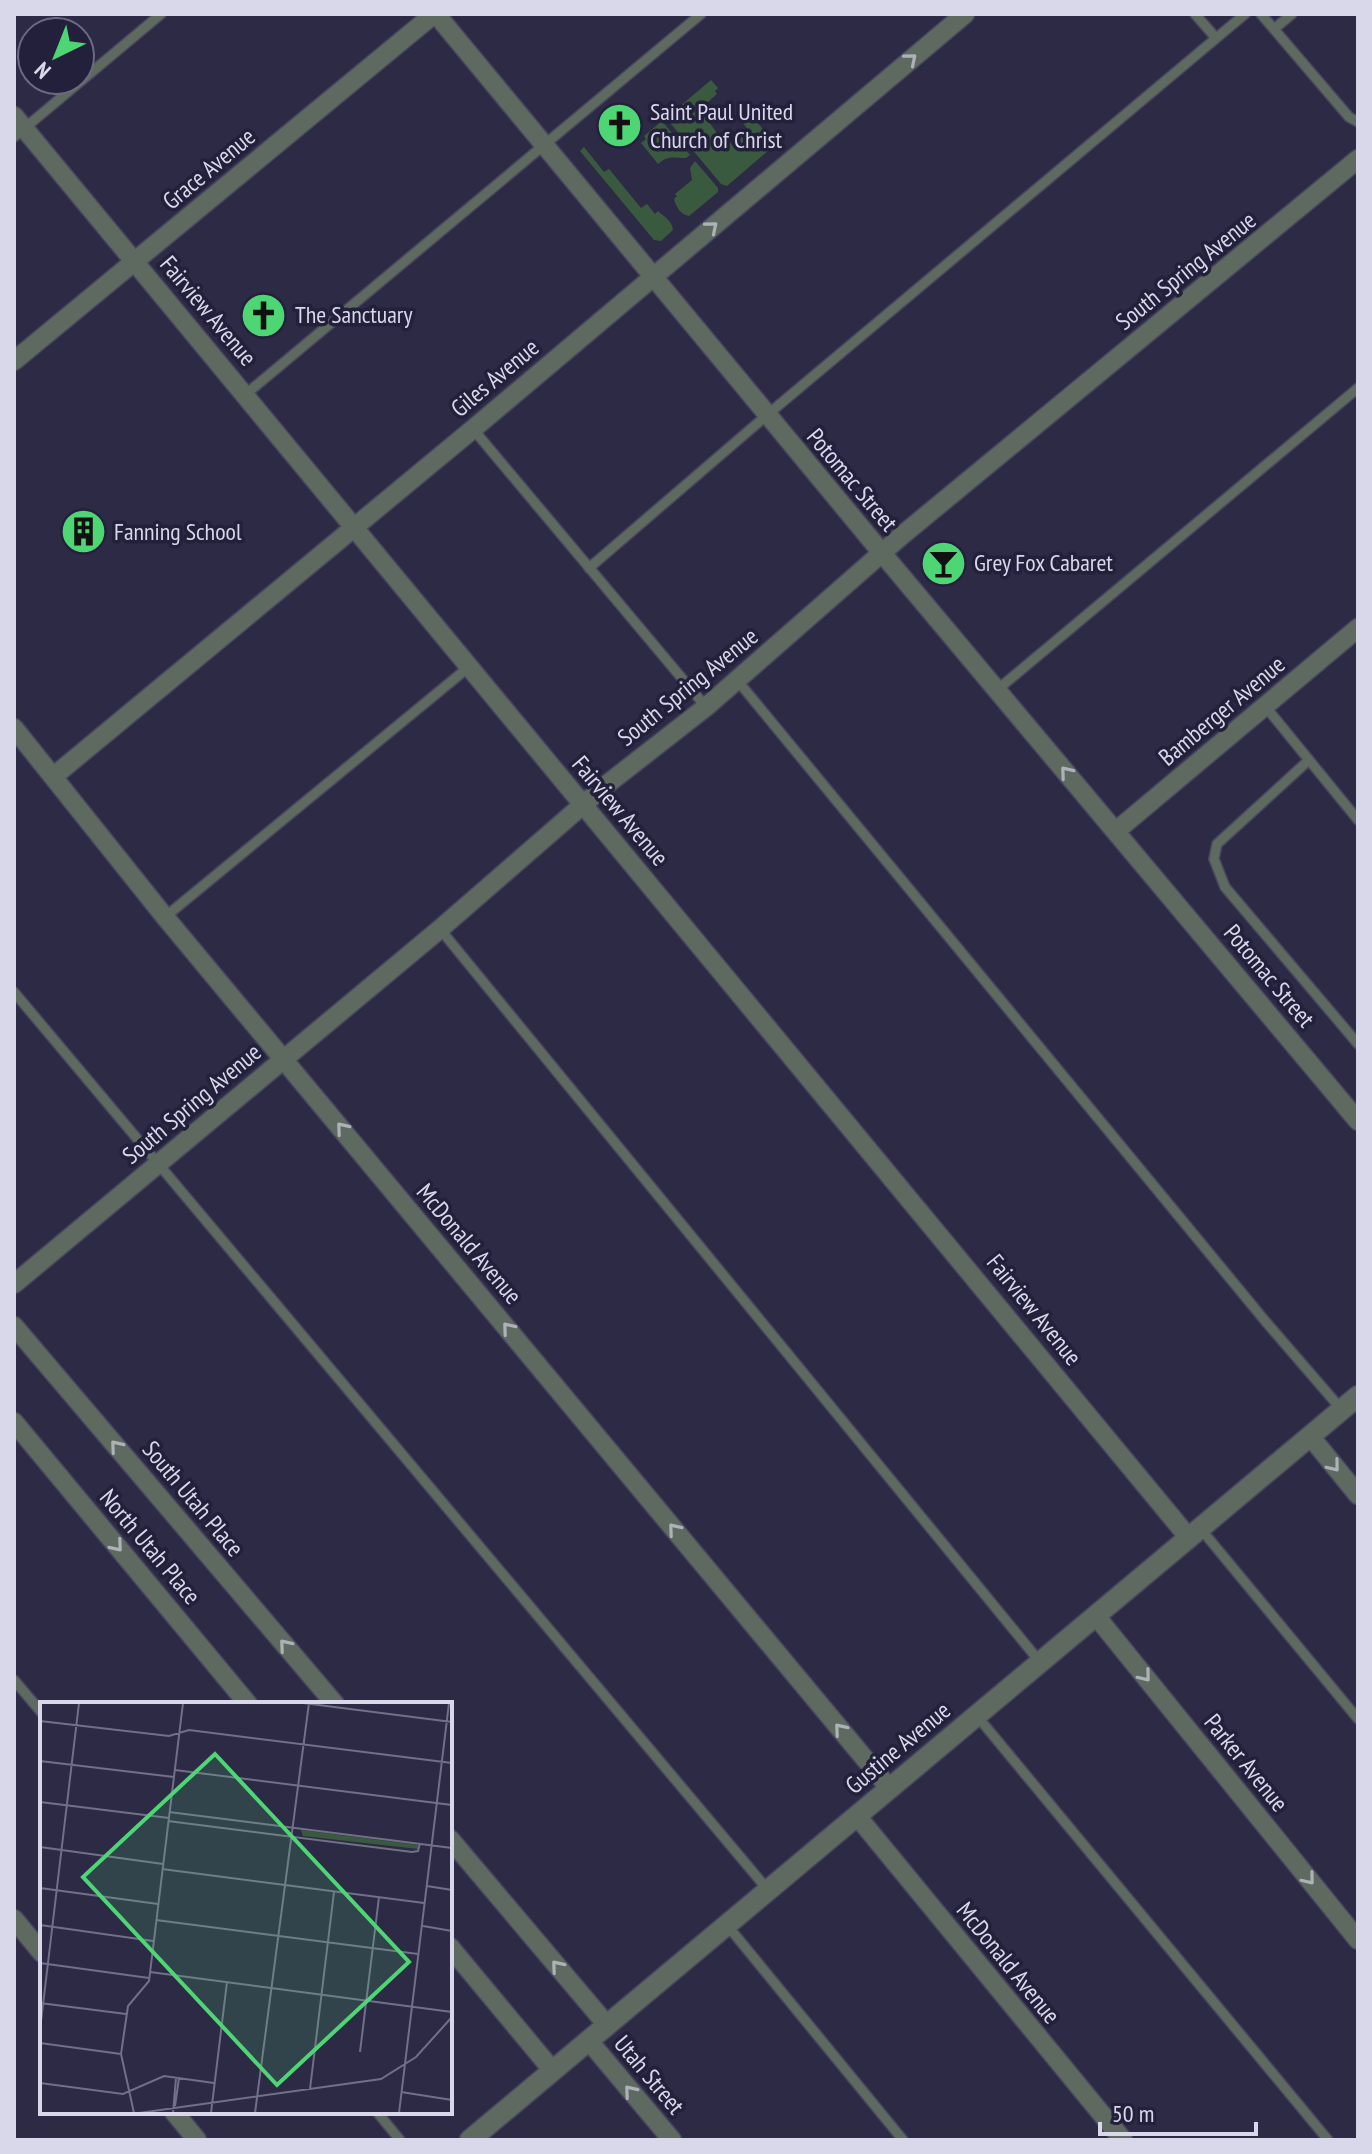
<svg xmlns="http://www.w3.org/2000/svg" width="1372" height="2154" viewBox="0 0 1372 2154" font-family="'PT Sans Narrow',sans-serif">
<rect width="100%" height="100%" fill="#2c2a45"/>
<!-- green -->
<g fill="#3a5a40">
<path d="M711 80 718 88 715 91 717 94 700 109 721 139 725 137 732 145 749 131 743 123 747 120 744 117 749 113 776 144 727 186 721 184 666 118Z"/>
<path d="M662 121 690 155 686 158C673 158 668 155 658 164L641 143 646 139 644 136Z"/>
<path d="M584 147 604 172 609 169 641 208 647 204 655 214 658 211C664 217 672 220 673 230L661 241 654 240 580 151Z"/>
<path d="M695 161 718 188V192L689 216C680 214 676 207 674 199L677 196 675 194 692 180 690 168Z"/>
</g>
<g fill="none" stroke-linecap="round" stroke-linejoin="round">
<defs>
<g id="service">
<path d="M1195 14 1216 38"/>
<path d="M1261 14 1349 117 1358 122"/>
<path d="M1274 29 1292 14"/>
<path d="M14 137 161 14"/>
<path d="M246 394 701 14"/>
<path d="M473 429 706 707"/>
<path d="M589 568 767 415 1245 14"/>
<path d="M737 680 1266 1322 1342 1410"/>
<path d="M997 690 1358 388"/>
<path d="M1265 706 1358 820"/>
<path d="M1309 760 1217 844 1214 859 1225 887 1358 1044"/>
<path d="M165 917 470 666"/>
<path d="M440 929 1040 1662"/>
<path d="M14 992 768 1890"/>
<path d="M1200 1528 1358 1719"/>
<path d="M14 1680 42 1713"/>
<path d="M977 1716 1328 2140"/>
<path d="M727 1925 903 2140"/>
<path d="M377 2112 400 2140"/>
</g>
<g id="minor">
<path d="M436 14 882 553 1358 1121"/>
<path d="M14 116 1189 1538"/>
<path d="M14 361 434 14"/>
<path d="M14 728 165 917 890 1789"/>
<path d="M54 776 473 429 965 14"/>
<path d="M1116 831 1358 628"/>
<path d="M14 1284 440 929 601 789 706 707 900 537 1358 159"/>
<path d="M14 1326 335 1704"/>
<path d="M14 1422 248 1704"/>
<path d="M1310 1436 1358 1495"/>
<path d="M1096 1616 1358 1940"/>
<path d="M857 1816 1123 2140"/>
<path d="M450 1839 607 2025"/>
<path d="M14 1919 42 1953"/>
<path d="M450 1947 553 2071"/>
<path d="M589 2041 672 2140"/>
<path d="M174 2112 197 2140"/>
</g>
<path id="tertiary" d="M470 2140 1358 1396"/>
</defs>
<!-- service casing -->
<use href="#service" stroke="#48465f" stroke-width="12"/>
<!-- minor casing -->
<use href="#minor" stroke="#48465f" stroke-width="21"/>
<!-- tertiary casing -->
<use href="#tertiary" stroke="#48465f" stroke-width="23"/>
<!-- service -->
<use href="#service" stroke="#5e6a5f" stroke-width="9"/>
<!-- minor -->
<use href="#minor" stroke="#5e6a5f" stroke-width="18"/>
<!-- tertiary -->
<use href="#tertiary" stroke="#5e6a5f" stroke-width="20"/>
</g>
<!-- one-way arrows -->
<defs><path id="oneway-chevron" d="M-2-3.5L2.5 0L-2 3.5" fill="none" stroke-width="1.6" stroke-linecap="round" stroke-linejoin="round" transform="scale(2)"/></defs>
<g stroke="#adb2b9">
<use href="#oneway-chevron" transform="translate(911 59) rotate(-40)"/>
<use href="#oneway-chevron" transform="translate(712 227) rotate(-40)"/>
<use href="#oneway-chevron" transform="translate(1066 772) rotate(-130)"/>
<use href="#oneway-chevron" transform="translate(342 1128) rotate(-130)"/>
<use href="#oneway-chevron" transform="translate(508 1328) rotate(-130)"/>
<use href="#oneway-chevron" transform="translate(116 1446) rotate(-130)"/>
<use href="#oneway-chevron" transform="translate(1334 1466) rotate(51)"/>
<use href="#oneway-chevron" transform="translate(674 1529) rotate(-130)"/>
<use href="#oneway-chevron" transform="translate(117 1546) rotate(50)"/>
<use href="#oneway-chevron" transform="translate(285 1645) rotate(-130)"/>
<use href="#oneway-chevron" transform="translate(1145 1676) rotate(51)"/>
<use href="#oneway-chevron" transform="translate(840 1729) rotate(-130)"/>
<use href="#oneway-chevron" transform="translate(1309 1879) rotate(51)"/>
<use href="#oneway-chevron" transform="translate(557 1966) rotate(-130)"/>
<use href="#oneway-chevron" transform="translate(630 2091) rotate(-130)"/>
</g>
<!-- icons -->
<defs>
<symbol id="church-disc" viewBox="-11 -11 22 22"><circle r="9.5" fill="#4ed675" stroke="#22203b"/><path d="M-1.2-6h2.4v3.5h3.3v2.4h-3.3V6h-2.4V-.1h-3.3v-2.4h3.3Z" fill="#111"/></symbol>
<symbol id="building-disc" viewBox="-11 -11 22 22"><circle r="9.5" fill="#4ed675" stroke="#22203b"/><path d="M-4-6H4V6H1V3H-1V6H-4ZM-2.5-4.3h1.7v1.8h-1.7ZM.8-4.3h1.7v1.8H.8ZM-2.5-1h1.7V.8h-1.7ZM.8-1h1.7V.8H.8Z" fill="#111"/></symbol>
<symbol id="bar-disc" viewBox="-11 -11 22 22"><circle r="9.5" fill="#4ed675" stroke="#22203b"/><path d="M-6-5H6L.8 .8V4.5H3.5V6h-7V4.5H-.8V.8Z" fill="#111"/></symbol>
</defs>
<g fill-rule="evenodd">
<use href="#church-disc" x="594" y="100" width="51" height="51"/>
<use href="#church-disc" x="238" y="290" width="51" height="51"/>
<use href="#building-disc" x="58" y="506" width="51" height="51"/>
<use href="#bar-disc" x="918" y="538" width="51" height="51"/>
</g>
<g text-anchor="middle" stroke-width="7" stroke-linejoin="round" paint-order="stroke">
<!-- poi labels -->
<g font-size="24" fill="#d8d8ea" stroke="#22203b" text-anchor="start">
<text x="650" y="120">Saint Paul United<tspan x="650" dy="28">Church of Christ</tspan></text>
<text x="295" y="323">The Sanctuary</text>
<text x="114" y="540">Fanning School</text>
<text x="974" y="571">Grey Fox Cabaret</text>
</g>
<!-- street labels -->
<g font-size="24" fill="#d8d8ea" stroke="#22203b">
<text transform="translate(209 169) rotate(-40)" y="8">Grace Avenue</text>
<text transform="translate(1186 271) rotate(-39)" y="8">South Spring Avenue</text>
<text transform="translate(208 311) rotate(50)" y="8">Fairview Avenue</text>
<text transform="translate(495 378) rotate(-40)" y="8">Giles Avenue</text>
<text transform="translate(852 480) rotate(50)" y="8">Potomac Street</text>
<text transform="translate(688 687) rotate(-39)" y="8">South Spring Avenue</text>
<text transform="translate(1222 711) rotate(-40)" y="8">Bamberger Avenue</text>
<text transform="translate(620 811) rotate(50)" y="8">Fairview Avenue</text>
<text transform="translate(1269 976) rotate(50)" y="8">Potomac Street</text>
<text transform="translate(192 1104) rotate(-40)" y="8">South Spring Avenue</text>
<text transform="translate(469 1244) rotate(50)" y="8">McDonald Avenue</text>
<text transform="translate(1034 1310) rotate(51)" y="8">Fairview Avenue</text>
<text transform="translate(193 1499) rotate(50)" y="8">South Utah Place</text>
<text transform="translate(150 1547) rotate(50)" y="8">North Utah Place</text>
<text transform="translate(898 1748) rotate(-40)" y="8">Gustine Avenue</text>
<text transform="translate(1246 1763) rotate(51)" y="8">Parker Avenue</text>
<text transform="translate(1008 1963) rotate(51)" y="8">McDonald Avenue</text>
<text transform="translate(649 2075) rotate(50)" y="8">Utah Street</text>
</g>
</g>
<!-- overview -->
<g transform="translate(40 1702)">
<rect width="412" height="412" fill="#2c2a45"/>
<path d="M261 128 378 143V147L263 134Z" fill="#3a5a40"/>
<path fill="none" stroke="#717087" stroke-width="2" d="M263 1 412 20M0 19 129 34 149 28 412 61M0 59 134 75M135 68 412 103M0 100 129 116M129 110 412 146M128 119 372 150 378 149 380 141M0 145 123 162M122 167 384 201M387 184 412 188M0 186 118 202M116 218 378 252M0 223 113 239M383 224 412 229M0 261 109 276M110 270 412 310M0 301 86 312M0 328 39 1M0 341 81 352M320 350 339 195M0 381 83 392 124 374 174 381M270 387 294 190M361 390 412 398M135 404 139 376M94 411 81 352 88 304 109 279 143 1M99 411 341 377 376 355 412 315M133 411 136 376M171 411 187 280M215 411 269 1M359 411 409 1"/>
<path fill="#4ed675" fill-opacity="0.15" stroke="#4ed675" stroke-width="4" d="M175 52 369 260 237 383 43 175Z"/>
<rect width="412" height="412" fill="none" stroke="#d8d8ea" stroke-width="4"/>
</g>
<!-- border -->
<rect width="1372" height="2154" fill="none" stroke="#d8d8ea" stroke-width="32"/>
<!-- north arrow -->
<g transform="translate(56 56) rotate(223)"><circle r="38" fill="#22203b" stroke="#6b6a81" stroke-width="2"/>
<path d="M0-6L14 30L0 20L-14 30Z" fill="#4ed675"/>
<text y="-12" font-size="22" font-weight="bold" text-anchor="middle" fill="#d8d8ea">N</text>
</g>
<!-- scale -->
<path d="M1100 2122v12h156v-12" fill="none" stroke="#d8d8ea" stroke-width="4"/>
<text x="1112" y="2122" font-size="24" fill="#d8d8ea" stroke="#22203b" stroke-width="6" paint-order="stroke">50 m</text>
</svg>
